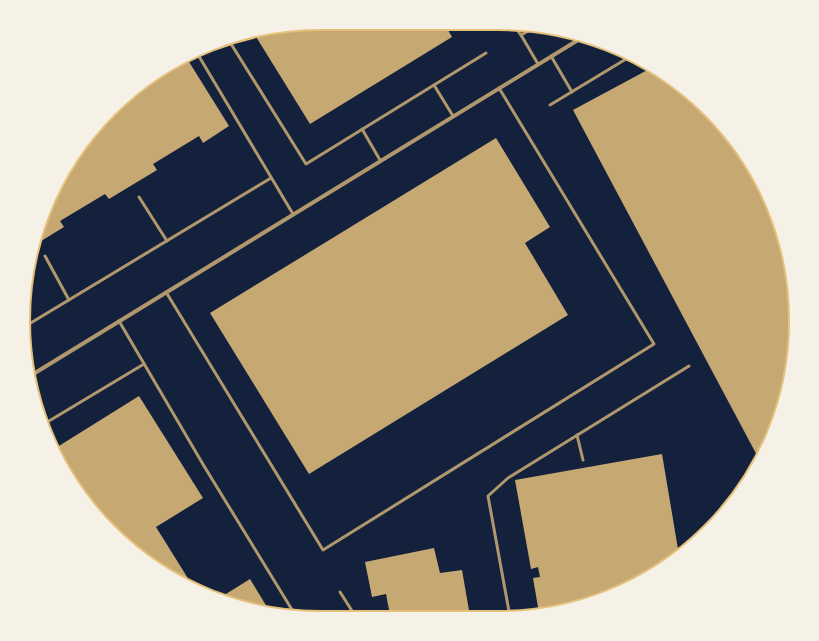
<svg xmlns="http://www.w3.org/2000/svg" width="819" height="641" viewBox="0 0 819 641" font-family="Cabin,sans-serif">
<rect width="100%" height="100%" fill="#14213d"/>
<!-- building -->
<g fill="#c6a872">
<path d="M321 23H444L452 37 310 124 253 32Z"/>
<path d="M186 57 229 126 203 143 199 136 153 164 157 170 109 199 105 194 60 221 64 227 33 246 63 172 110 110 172 63Z"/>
<path d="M653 67 694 97 756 172 780 225 793 281 795 340 786 397 765 452 760 461 573 110Z"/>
<path d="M496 138 550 227 525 243 568 315 309 474 210 313Z"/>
<path d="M139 396 203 498 156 527 194 588 155 568 110 531 63 469 54 449Z"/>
<path d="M662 454 679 555 647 578 594 602 539 613 533 578 540 577 538 567 531 569 515 480Z"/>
<path d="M434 548 440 573 462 570 470 616 390 615 386 594 372 597 365 562Z"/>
<path d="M250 579 270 612H263L218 599Z"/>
</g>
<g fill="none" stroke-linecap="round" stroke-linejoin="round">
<!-- service -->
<g stroke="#b1986c" stroke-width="3">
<path d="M513 24 521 35"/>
<path d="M535 27 521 35 538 64"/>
<path d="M228 39 306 164 434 85"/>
<path d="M197 53 293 214"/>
<path d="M551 56 572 92"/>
<path d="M550 105 631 56"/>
<path d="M453 116 434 85 486 53"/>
<path d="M362 129 380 160"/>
<path d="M139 197 167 241"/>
<path d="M45 256 69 300"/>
<path d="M166 292 323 550 654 344 499 88"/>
<path d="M119 321 204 466 294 613"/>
<path d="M24 327 271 178"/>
<path d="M44 424 144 364"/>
<path d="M577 435 583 460"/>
<path d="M340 592 354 614"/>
<path d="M510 617 488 496 508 478 689 366"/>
</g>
<!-- minor -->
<path stroke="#b1986c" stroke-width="4" d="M30 376 583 37"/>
</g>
<!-- crop -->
<path d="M0 0H819V641H0ZM320 30H499A290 290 0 0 1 789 320V321A290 290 0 0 1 499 611H320A290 290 0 0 1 30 321V320A290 290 0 0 1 320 30Z" fill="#f6f1e7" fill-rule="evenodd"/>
<path fill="none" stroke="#e5c07b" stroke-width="2" d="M320 30H499A290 290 0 0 1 789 320V321A290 290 0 0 1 499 611H320A290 290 0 0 1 30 321V320A290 290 0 0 1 320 30Z"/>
</svg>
